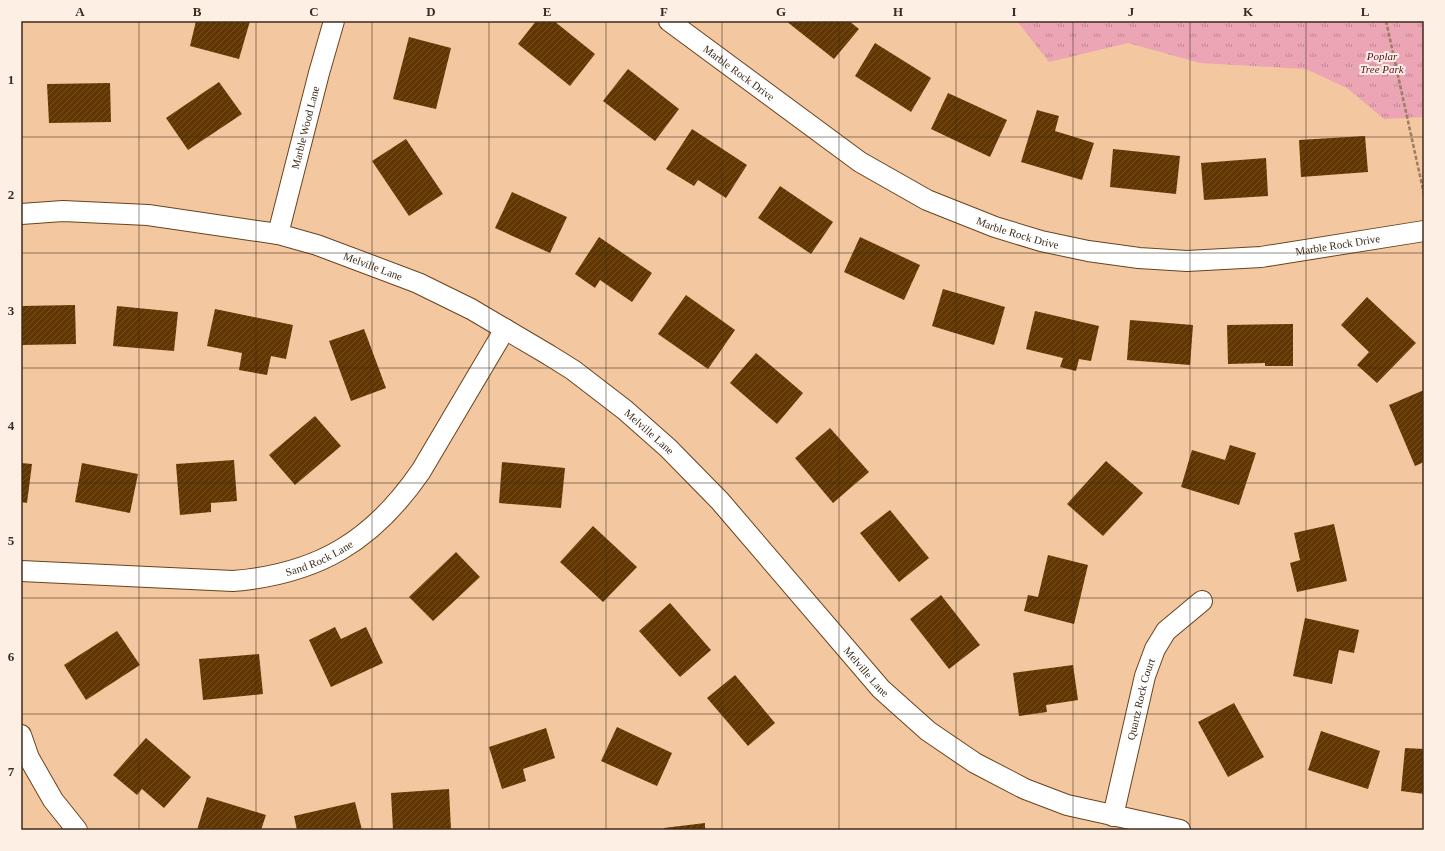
<svg xmlns="http://www.w3.org/2000/svg" width="1445" height="851" viewBox="0 0 1445 851" font-family="'Times New Roman',serif">
<defs>
<pattern id="park-tufts" width="24" height="20" patternUnits="userSpaceOnUse"><rect width="24" height="20" fill="#eca5b5"/><path d="M3 7l-1-3M5 7V3M7 7l1-3M15 17l-1-3M17 17v-4M19 17l1-3" fill="none" stroke="#c08792"/></pattern>
<pattern id="building-hatch" width="6" height="6" patternUnits="userSpaceOnUse"><rect width="6" height="6" fill="#613600"/><path d="M-1 1l2-2M0 6l6-6M5 7l2-2" fill="none" stroke="#755125"/></pattern>
</defs>
<rect width="100%" height="100%" fill="#f3c79f"/>
<!-- park -->
<path fill="url(#park-tufts)" d="M1017 21H1424V117L1384 119 1347 88 1306 69 1200 63 1128 43 1049 62Z"/>
<!-- building -->
<g fill="url(#building-hatch)">
<path d="M196 21H250L239 59 190 46Z"/>
<path d="M536 21H554L595 54 570 86 518 44Z"/>
<path d="M786 21H849L859 29 834 59Z"/>
<path d="M409 37 451 48 436 109 393 99Z"/>
<path d="M875 43 931 78 911 112 855 76Z"/>
<path d="M628 69 679 109 655 141 603 101Z"/>
<path d="M219 82 242 114 188 150 166 118Z"/>
<path d="M110 83 111 122 49 123 47 84Z"/>
<path d="M948 93 1007 120 990 157 931 129Z"/>
<path d="M1037 110 1059 116 1055 131 1094 143 1082 180 1021 162Z"/>
<path d="M692 129 747 165 726 198 698 180 694 186 666 169Z"/>
<path d="M1365 136 1368 172 1301 177 1299 140Z"/>
<path d="M406 139 443 194 409 216 372 161Z"/>
<path d="M1113 149 1180 156 1176 194 1110 187Z"/>
<path d="M1266 158 1268 196 1204 200 1201 163Z"/>
<path d="M780 186 833 222 811 254 758 218Z"/>
<path d="M512 192 567 217 550 253 495 228Z"/>
<path d="M599 237 652 273 632 302 600 280 595 288 575 274Z"/>
<path d="M860 237 920 265 904 300 844 272Z"/>
<path d="M943 289 1005 307 994 345 932 326Z"/>
<path d="M686 295 735 330 708 369 658 334Z"/>
<path d="M1367 297 1416 343 1377 383 1357 365 1369 352 1341 325Z"/>
<path d="M75 305 76 344 21 345V306Z"/>
<path d="M117 306 178 312 174 351 113 346Z"/>
<path d="M215 309 293 325 286 359 271 356 267 375 239 370 242 353 207 346Z"/>
<path d="M1035 311 1099 326 1091 361 1079 359 1076 371 1060 367 1063 358 1026 349Z"/>
<path d="M1130 320 1193 325 1190 365 1127 360Z"/>
<path d="M1293 324V366H1265V363L1228 364 1227 325Z"/>
<path d="M364 329 386 388 351 401 329 341Z"/>
<path d="M756 353 803 393 777 424 730 383Z"/>
<path d="M1424 390V462L1415 466 1389 405Z"/>
<path d="M315 416 341 446 295 485 269 455Z"/>
<path d="M830 428 869 472 833 503 795 458Z"/>
<path d="M1230 445 1256 453 1239 505 1181 487 1192 450 1225 460Z"/>
<path d="M234 460 237 501 211 503V512L180 515 176 464Z"/>
<path d="M1106 461 1143 493 1103 536 1067 504Z"/>
<path d="M502 462 565 468 561 508 499 503Z"/>
<path d="M21 463 32 464 27 503 21 502Z"/>
<path d="M82 463 138 474 130 513 75 502Z"/>
<path d="M890 510 929 558 899 582 860 533Z"/>
<path d="M1334 524 1347 581 1297 592 1290 563 1300 560 1294 533Z"/>
<path d="M593 526 637 567 603 602 560 562Z"/>
<path d="M456 552 480 577 433 621 409 597Z"/>
<path d="M1048 555 1088 565 1074 624 1024 611 1028 595 1038 597Z"/>
<path d="M941 595 980 645 949 669 910 619Z"/>
<path d="M670 603 711 650 680 677 639 631Z"/>
<path d="M1305 618 1359 630 1354 653 1339 650 1332 684 1293 676Z"/>
<path d="M335 627 341 639 366 627 383 663 331 687 309 640Z"/>
<path d="M117 631 140 665 86 700 64 665Z"/>
<path d="M259 654 263 694 203 700 199 659Z"/>
<path d="M1073 665 1078 700 1046 705 1047 712 1019 716 1013 673Z"/>
<path d="M735 675 775 723 748 746 707 698Z"/>
<path d="M1234 703 1264 757 1228 777 1198 722Z"/>
<path d="M617 727 672 753 657 786 601 761Z"/>
<path d="M546 728 555 758 523 769 526 781 502 789 489 747Z"/>
<path d="M1321 731 1380 751 1368 789 1308 770Z"/>
<path d="M146 738 191 777 164 808 142 789 137 795 113 775Z"/>
<path d="M1405 748 1424 749V794L1401 791Z"/>
<path d="M449 789 451 830H393L391 793Z"/>
<path d="M207 797 266 815 261 830H197Z"/>
<path d="M355 802 362 830H297L294 816Z"/>
<path d="M705 823V830H665L664 828Z"/>
</g>
<g fill="none" stroke-linecap="round" stroke-linejoin="round">
<defs>
<g id="minor">
<path id="s1" d="M669 21 860 162 927 200 995 227 1041 241 1088 251 1139 258 1187 261 1261 257 1424 231"/>
<path id="s2" d="M21 214 63 211 148 215 278 234 317 245 418 283 471 309 549 355 573 370 625 410 668 448 720 501 881 689 928 731 975 763 1025 789 1067 805 1180 830"/>
<path id="s3" d="M278 234 319 73 334 21"/>
<path id="s4" d="M21 571 233 581C318 574 373 541 421 471L505 329"/>
<path d="M21 735 29 758 53 800 77 830"/>
<path id="s5" d="M1113 816 1145 676 1155 649 1166 631 1202 601"/>
</g>
</defs>
<!-- minor casing -->
<use href="#minor" stroke="#68441e" stroke-width="22"/>
<!-- path -->
<path stroke="#9d7e61" stroke-width="2.5" stroke-dasharray="4 2" stroke-linecap="butt" d="M1386 21 1424 194"/>
<!-- minor -->
<use href="#minor" stroke="#fff" stroke-width="20"/>
</g>
<!-- grid -->
<path fill="none" stroke="#3c2b1b" stroke-width="1" stroke-opacity="0.55" d="M139 21V830M256 21V830M372 21V830M489 21V830M606 21V830M722 21V830M839 21V830M956 21V830M1073 21V830M1190 21V830M1306 21V830M21 137H1424M21 253H1424M21 368H1424M21 483H1424M21 598H1424M21 714H1424"/>
<g text-anchor="middle" stroke-width="4" stroke-linejoin="round" paint-order="stroke">
<!-- park labels -->
<g font-size="11" font-style="italic" fill="#5a0d2a" stroke="#fdefe3">
<text x="1382" y="60">Poplar<tspan x="1382" dy="13">Tree Park</tspan></text>
</g>
<!-- street labels -->
<g font-size="11" fill="#3c2b1b" stroke="#fdefe3">
<text dy="4" stroke="none"><textPath href="#s1" startOffset="87">Marble Rock Drive</textPath></text>
<text dy="4" stroke="none"><textPath href="#s3" startOffset="110">Marble Wood Lane</textPath></text>
<text dy="4" stroke="none"><textPath href="#s1" startOffset="411">Marble Rock Drive</textPath></text>
<text dy="4" stroke="none"><textPath href="#s1" startOffset="735">Marble Rock Drive</textPath></text>
<text dy="4" stroke="none"><textPath href="#s2" startOffset="359">Melville Lane</textPath></text>
<text dy="4" stroke="none"><textPath href="#s2" startOffset="683">Melville Lane</textPath></text>
<text dy="4" stroke="none"><textPath href="#s4" startOffset="302">Sand Rock Lane</textPath></text>
<text dy="4" stroke="none"><textPath href="#s2" startOffset="1007">Melville Lane</textPath></text>
<text dy="4" stroke="none"><textPath href="#s5" startOffset="120">Quartz Rock Court</textPath></text>
</g>
</g>
<!-- border -->
<rect width="1445" height="851" fill="none" stroke="#fdefe3" stroke-width="44"/>
<rect x="22" y="22" width="1401" height="807" fill="none" stroke="#3c2b1b" stroke-width="1.5"/>
<g font-size="13" text-anchor="middle" font-weight="bold" fill="#3c2b1b">
<text x="80" y="16">A</text>
<text x="197" y="16">B</text>
<text x="314" y="16">C</text>
<text x="431" y="16">D</text>
<text x="547" y="16">E</text>
<text x="664" y="16">F</text>
<text x="781" y="16">G</text>
<text x="898" y="16">H</text>
<text x="1014" y="16">I</text>
<text x="1131" y="16">J</text>
<text x="1248" y="16">K</text>
<text x="1365" y="16">L</text>
<text x="11" y="84">1</text>
<text x="11" y="199">2</text>
<text x="11" y="315">3</text>
<text x="11" y="430">4</text>
<text x="11" y="545">5</text>
<text x="11" y="661">6</text>
<text x="11" y="776">7</text>
</g>
</svg>
